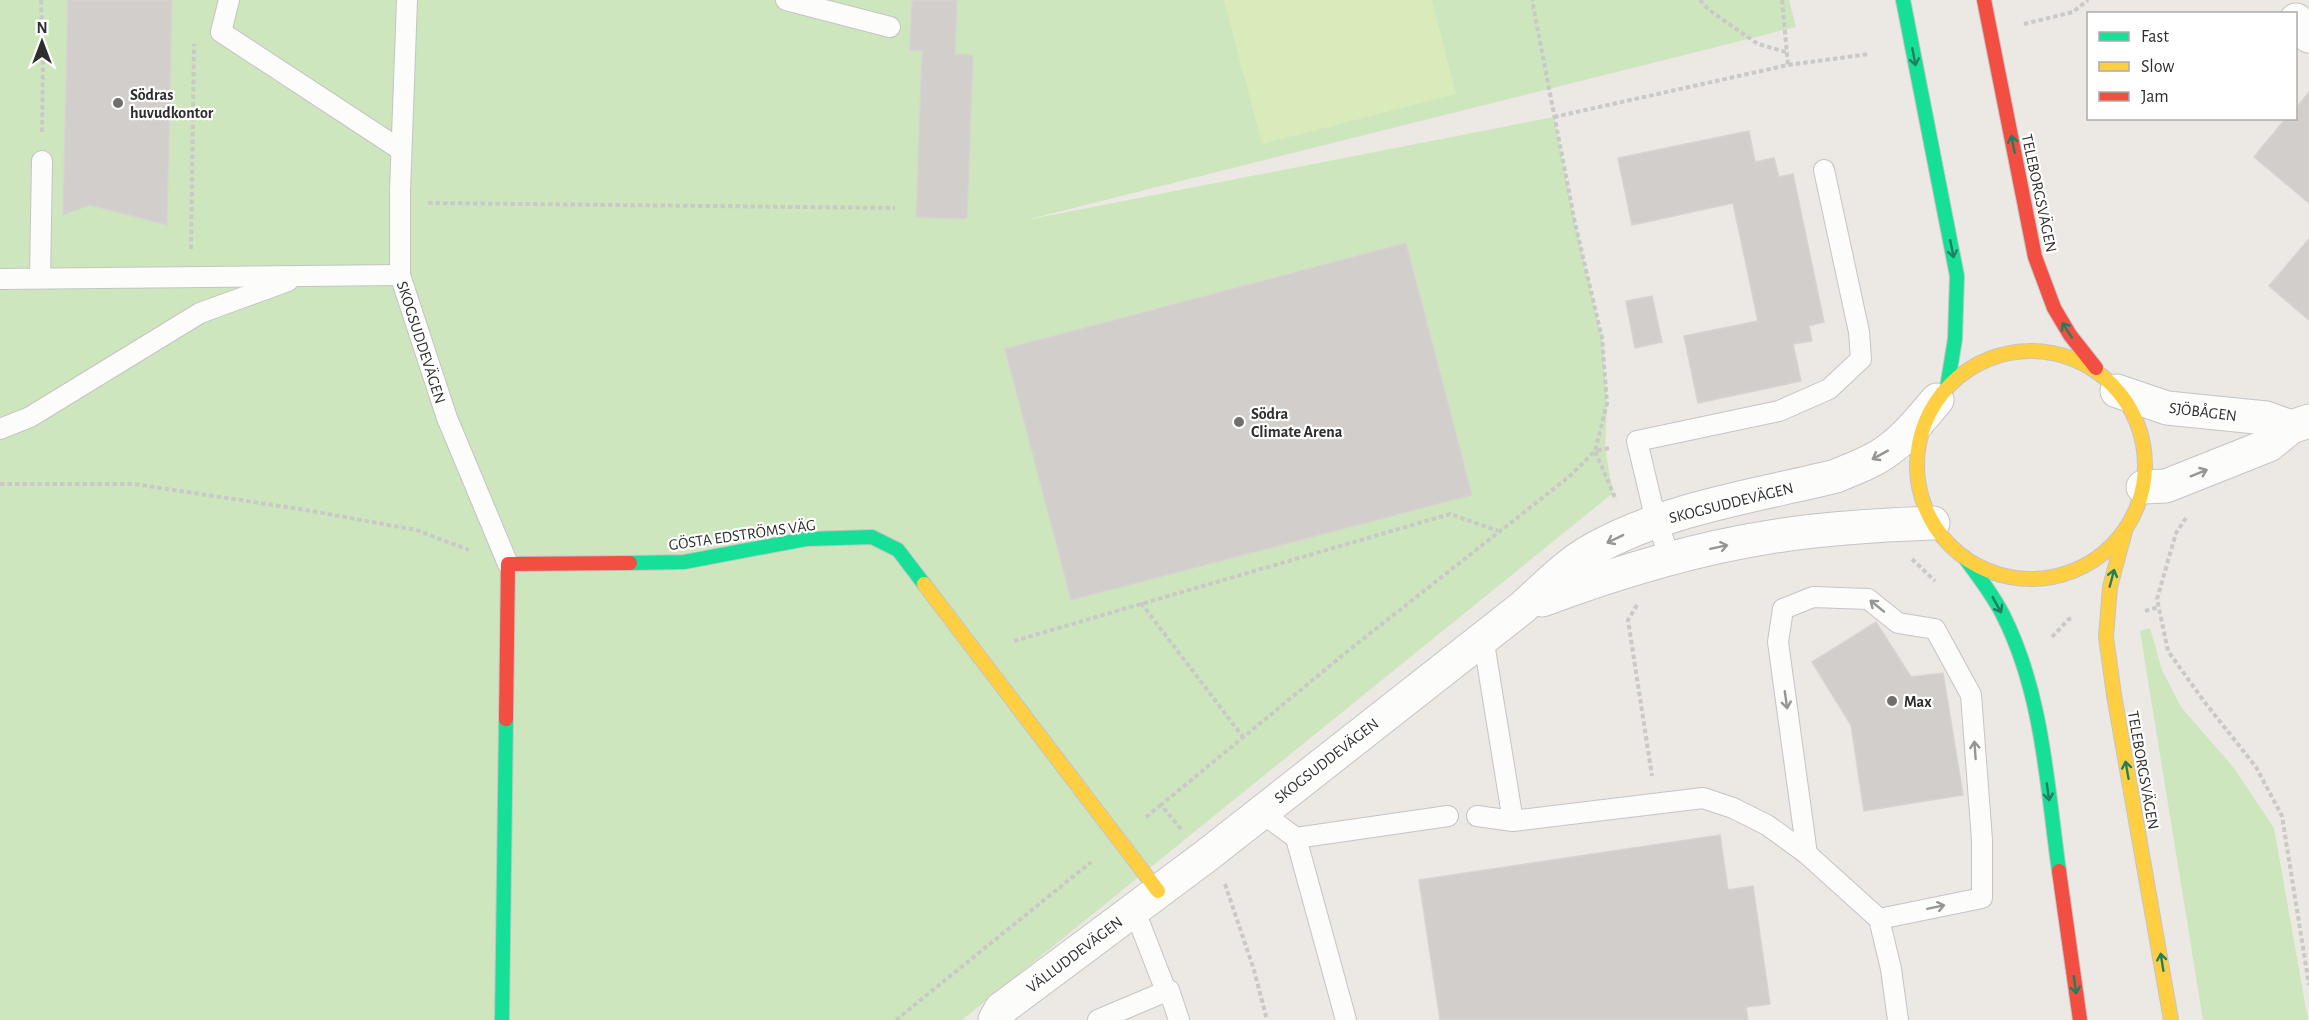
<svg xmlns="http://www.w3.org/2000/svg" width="2309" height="1020" viewBox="0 0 2309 1020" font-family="'Alegreya Sans',sans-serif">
<rect width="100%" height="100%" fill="#ece8e4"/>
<!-- green -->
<g fill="#cee6be">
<path d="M0 0H1789L1796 27 1026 220 1554 117 1575 223 1602 338 1607 403 1605 448 1613 493 962 1020H0Z"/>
<path d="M2150 628 2162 670 2181 707 2234 768 2274 828 2308 1020H2203L2140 631Z"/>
</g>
<!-- pitch -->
<path fill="#d9eabb" d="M1224 0H1432L1456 94 1262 144Z"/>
<!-- building -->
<g fill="#d1cecb" stroke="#d7d4d0" stroke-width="1.5">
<path d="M68 0H172L167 225 90 205 63 215Z"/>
<path d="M912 0H957L955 54 973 55 967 219 916 217 922 51 910 50Z"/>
<path d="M2309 92V203L2254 157 2286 118H2296V108Z"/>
<path d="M1749 131 1755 162 1774 158 1779 177 1793 174 1824 322 1809 326 1812 341 1793 344 1801 381 1698 403 1684 336 1758 321 1733 203 1632 225 1618 158Z"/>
<path d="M2309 239V320L2269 286Z"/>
<path d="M1406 243 1472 495 1071 600 1005 349Z"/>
<path d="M1652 296 1662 342 1635 348 1626 301Z"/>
<path d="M1876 622 1911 677 1943 673 1963 795 1864 811 1851 725 1812 662Z"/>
<path d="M1720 835 1728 890 1753 886 1770 1004 1746 1007 1748 1020H1440L1419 880Z"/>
</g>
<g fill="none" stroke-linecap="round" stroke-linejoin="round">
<defs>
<g id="lane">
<path d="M229 0 221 32 401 150"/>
<path d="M407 0 400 191V275L447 418 508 564"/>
<path d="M786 0 890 27"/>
<path d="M40 278 42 161"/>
<path d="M0 279 400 275"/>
<path d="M0 429 30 417 200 313 288 281"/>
<path d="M1671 559 1656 521 1637 441 1779 411 1829 389 1861 359 1859 332 1824 170"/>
<path d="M1483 637 1513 821"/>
<path d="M1261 812 1296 838"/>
<path d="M1477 816 1513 821 1703 798 1733 808 1767 825 1807 854 1879 919 1891 969 1898 1020"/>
<path d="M1807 854 1778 642 1783 609 1813 597 1868 599 1898 623 1935 629 1971 695 1982 840V898L1879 919"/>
<path d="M1134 909 1166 991"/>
<path d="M1098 1020 1169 990 1179 1020"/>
<path d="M1346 1020 1296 838 1448 816"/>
</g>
<g id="street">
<path d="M2296 20 2309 36"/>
<path d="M2117 391 2167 408 2266 418 2291 427"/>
<path d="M2143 487 2166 486 2269 445 2291 427 2309 421"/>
<path d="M1542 600C1615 573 1692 549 1770 537 1824 528 1878 525 1933 523"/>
<path d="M995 1020 1001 1009 1206 856 1523 607C1545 587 1568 563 1594 549 1668 508 1755 496 1836 476 1855 468 1875 461 1891 448 1909 435 1923 416 1937 400"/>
</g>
<g id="fast">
<path d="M1903 0 1957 276 1955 339 1947 388"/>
<path d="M1965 558C1979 577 1993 595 2003 615 2043 694 2047 786 2059 871"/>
<path d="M630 563 684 562 806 539 872 537 898 550 924 584"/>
<path d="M502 1020 506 719"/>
</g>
<g id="slow">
<circle cx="2031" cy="465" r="114"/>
<path d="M2125 531 2110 587 2106 637 2114 695 2171 1020"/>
<path d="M924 584 1158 891"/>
</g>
<g id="jam">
<path d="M1984 0 2035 257 2054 308 2070 335 2096 368"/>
<path d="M506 719 508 564 630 563"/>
<path d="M2059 871 2080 1020"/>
</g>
</defs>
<!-- lane casing -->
<use href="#lane" stroke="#c5c4c5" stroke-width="22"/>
<!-- street casing -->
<use href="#street" stroke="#c5c4c5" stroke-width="35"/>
<!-- fast casing -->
<use href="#fast" stroke="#c5c4c5" stroke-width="16"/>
<!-- slow casing -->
<use href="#slow" stroke="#c5c4c5" stroke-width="16"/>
<!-- jam casing -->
<use href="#jam" stroke="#c5c4c5" stroke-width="16"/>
<!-- path -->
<g stroke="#c9c9c8" stroke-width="4" stroke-dasharray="4.5 3" stroke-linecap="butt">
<path d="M41 0 43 55 42 134"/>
<path d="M1700 0 1709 10 1758 44 1786 52"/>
<path d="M1782 0 1788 65"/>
<path d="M2024 24 2073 12 2088 0"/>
<path d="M1554 117 1788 65 1869 54"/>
<path d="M428 203 895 208"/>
<path d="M191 249 194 44"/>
<path d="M1609 448 1595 451 1616 500"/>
<path d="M0 484H134L306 510 416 530 469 550"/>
<path d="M2186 518 2176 533 2157 599 2168 651 2203 700 2256 767 2282 816 2309 985"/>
<path d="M1912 559 1935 581"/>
<path d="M1141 603 1243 737"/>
<path d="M1637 605 1628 620 1652 776"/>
<path d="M2145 611 2159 607"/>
<path d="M2052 637 2069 619 2073 618"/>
<path d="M1014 641 1450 514 1498 531"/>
<path d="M1146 817 1161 805"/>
<path d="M1181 829 1161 805 1349 650 1570 476 1595 451 1607 403 1602 338 1575 223 1532 0"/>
<path d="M1225 884 1254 970 1267 1020"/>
<path d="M896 1020 1091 862"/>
</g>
<!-- lane -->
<use href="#lane" stroke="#fcfcfb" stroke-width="20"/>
<!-- street -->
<use href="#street" stroke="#fcfcfb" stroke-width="33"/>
<!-- fast -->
<use href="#fast" stroke="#16e098" stroke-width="14"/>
<!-- slow -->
<use href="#slow" stroke="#ffcf43" stroke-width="14"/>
<!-- jam -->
<use href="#jam" stroke="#f24e42" stroke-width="14"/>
</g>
<!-- one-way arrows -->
<defs><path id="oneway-shaft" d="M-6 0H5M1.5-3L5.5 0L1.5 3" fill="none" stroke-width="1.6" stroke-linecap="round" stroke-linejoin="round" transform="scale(1.5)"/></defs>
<g stroke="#237e5e">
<use href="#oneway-shaft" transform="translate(1914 57) rotate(79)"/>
<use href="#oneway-shaft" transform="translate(2013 144) rotate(-101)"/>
<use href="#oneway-shaft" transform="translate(1952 249) rotate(79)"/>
<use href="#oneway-shaft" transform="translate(2067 330) rotate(-123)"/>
<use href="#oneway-shaft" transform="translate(2112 578) rotate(-75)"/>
<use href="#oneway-shaft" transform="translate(1997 605) rotate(61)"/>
<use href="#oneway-shaft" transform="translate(2127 770) rotate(-100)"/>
<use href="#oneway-shaft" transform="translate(2048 792) rotate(82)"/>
<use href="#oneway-shaft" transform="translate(2162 962) rotate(-99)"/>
<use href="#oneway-shaft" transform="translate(2075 985) rotate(82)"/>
</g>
<g stroke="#959594">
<use href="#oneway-shaft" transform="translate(1880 455) rotate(151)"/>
<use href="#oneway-shaft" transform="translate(2199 473) rotate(-22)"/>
<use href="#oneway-shaft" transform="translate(1615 539) rotate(154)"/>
<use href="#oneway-shaft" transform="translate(1719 547) rotate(-12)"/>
<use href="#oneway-shaft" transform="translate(1877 606) rotate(-141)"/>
<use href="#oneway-shaft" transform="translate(1786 700) rotate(82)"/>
<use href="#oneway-shaft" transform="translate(1975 750) rotate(-94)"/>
<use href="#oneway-shaft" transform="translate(1936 907) rotate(-12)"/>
</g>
<!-- markers -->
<g fill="#706f6e" stroke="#fff" stroke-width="2">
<circle cx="118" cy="103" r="6"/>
<circle cx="1239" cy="422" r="6"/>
<circle cx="1892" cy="701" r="6"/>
</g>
<g text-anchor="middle" stroke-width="4.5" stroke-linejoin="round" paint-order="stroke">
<!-- poi labels -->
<g font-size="16" font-weight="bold" fill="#2e2e2e" stroke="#fff" text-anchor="start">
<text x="130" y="100">Södras<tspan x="130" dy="18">huvudkontor</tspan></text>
<text x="1251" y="419">Södra<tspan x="1251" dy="18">Climate Arena</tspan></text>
<text x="1904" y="707">Max</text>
</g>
<!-- street labels -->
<g font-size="16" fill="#2e2e2e" stroke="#fff">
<text transform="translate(2040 193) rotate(78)" y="6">TELEBORGSVÄGEN</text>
<text transform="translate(422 342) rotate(72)" y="6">SKOGSUDDEVÄGEN</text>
<text transform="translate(2203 411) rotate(7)" y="6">SJÖBÅGEN</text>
<text transform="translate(1731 502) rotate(-14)" y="6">SKOGSUDDEVÄGEN</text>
<text transform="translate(742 534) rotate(-8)" y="6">GÖSTA EDSTRÖMS VÄG</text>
<text transform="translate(1326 760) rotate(-38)" y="6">SKOGSUDDEVÄGEN</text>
<text transform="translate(2144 770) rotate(80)" y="6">TELEBORGSVÄGEN</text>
<text transform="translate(1074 954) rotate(-37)" y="6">VÄLLUDDEVÄGEN</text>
</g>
</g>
<!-- legend -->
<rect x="2087" y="12" width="210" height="108" fill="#ffffff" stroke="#ababab" stroke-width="1.5"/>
<rect x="2099" y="32" width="30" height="9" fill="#16e098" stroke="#ababab" stroke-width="1.5"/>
<text x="2141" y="42" font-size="18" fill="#2e2e2e">Fast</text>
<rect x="2099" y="62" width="30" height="9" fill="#ffcf43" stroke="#ababab" stroke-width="1.5"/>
<text x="2141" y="72" font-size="18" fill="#2e2e2e">Slow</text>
<rect x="2099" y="92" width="30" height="9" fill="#f24e42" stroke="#ababab" stroke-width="1.5"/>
<text x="2141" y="102" font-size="18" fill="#2e2e2e">Jam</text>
<!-- north arrow -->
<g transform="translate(42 42)" stroke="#ffffff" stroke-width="4.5" paint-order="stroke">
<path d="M0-4.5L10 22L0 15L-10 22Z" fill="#2e2e2e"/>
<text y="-9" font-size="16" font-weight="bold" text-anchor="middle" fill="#2e2e2e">N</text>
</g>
</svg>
